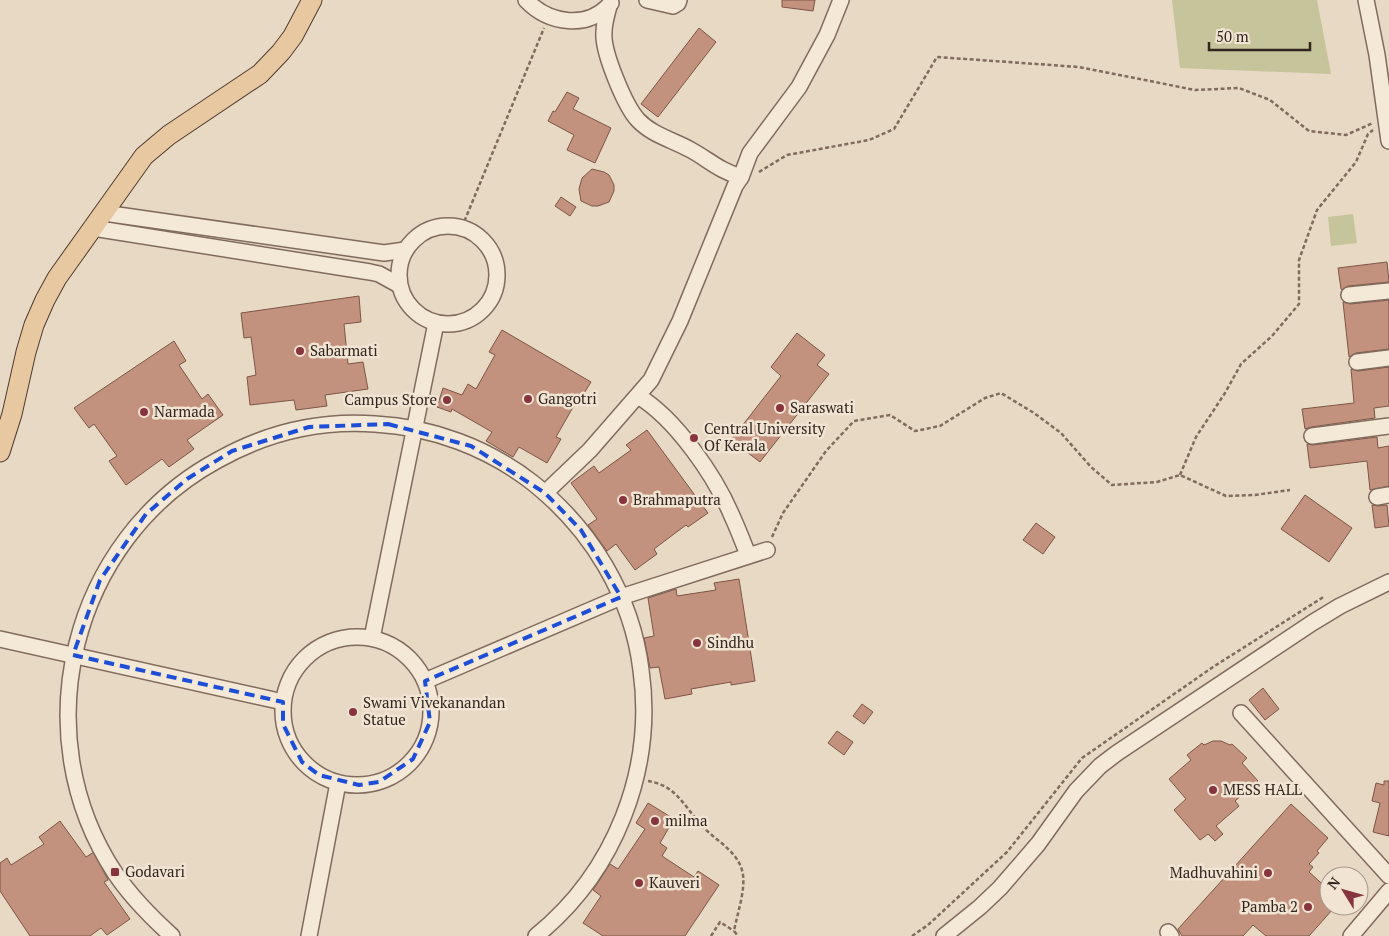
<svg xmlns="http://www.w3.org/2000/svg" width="1389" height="936" viewBox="0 0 1389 936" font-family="'PT Serif',serif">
<rect width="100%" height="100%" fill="#e8d9c4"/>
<!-- green -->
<g fill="#c5c49a">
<path d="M1172 0H1317L1331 74 1180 68Z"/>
<path d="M1353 214 1357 243 1331 246 1328 217Z"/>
</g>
<!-- building -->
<g fill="#c2927f" stroke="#7d5546">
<path d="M782 0H815L813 11 782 7Z"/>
<path d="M699 28 716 42 658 117 641 104Z"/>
<path d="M567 92 579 98 573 109 611 128 595 163 567 150 574 135 548 121 553 111 555 112Z"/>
<path d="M592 169 604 172 609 175 614 185V191L609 202 598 206H592L581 201 579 189 582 178Z"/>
<path d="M561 197 576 207 570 216 555 206Z"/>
<path d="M1387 262 1389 282 1348 286 1342 290 1341 289 1338 268Z"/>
<path d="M359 296 361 322 344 324 348 364 363 362 368 389 325 395 327 406 296 410 294 400 250 405 247 377 256 375 251 337 244 338 241 313Z"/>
<path d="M1389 300V349L1356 353 1349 357 1343 302 1350 304Z"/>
<path d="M502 330 591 382 578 403 576 402 556 437 561 439 547 463 519 447 513 457 486 441 492 432 452 409 451 412 437 407 443 388 462 395 468 384 476 389 495 355 489 352Z"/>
<path d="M797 333 825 355 817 365 829 374 760 462 731 440 781 376 771 367Z"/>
<path d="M174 341 186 361 179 365 202 399 208 394 223 415 187 440 194 449 169 467 162 459 126 485 109 461 117 456 94 424 89 428 74 408Z"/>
<path d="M1389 367V406L1374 408 1375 418 1311 427 1305 429 1302 409 1354 403 1351 369 1358 371Z"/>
<path d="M647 430 708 513 688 527 686 525 654 549 657 554 635 570 616 544 607 551 588 525 597 519 571 483 594 466 599 473 631 450 626 445Z"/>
<path d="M1377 437 1378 448 1389 446V486L1370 490 1367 461 1310 468 1307 444 1313 445Z"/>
<path d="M1305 495 1352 528 1329 562 1281 529Z"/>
<path d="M1372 505 1378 506 1387 505 1389 526 1375 528Z"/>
<path d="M1036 523 1055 537 1043 554 1023 540Z"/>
<path d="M739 579 755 681 731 685V682L691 689 692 694 665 699 659 667 650 668 644 638 654 636 648 598 676 589 677 596 716 590 714 583Z"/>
<path d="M1263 688 1279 709 1265 720 1249 700Z"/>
<path d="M862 704 873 712 864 724 853 716Z"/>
<path d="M837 731 853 742 844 755 828 743Z"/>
<path d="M1213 741H1221L1230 745 1232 744 1247 758 1242 763 1258 781 1235 801 1239 806 1216 826 1223 834 1215 841 1208 834 1200 840 1174 810 1186 799 1169 779 1191 760 1187 755 1202 743 1204 745Z"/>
<path d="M1384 781H1389V836L1373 832 1380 803 1372 801 1376 783 1384 785Z"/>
<path d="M648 803 674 819 660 843 667 848 662 856 694 877 698 871 719 885 685 936H603L583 923 601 896 593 890 610 864 618 869 645 829 636 823Z"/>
<path d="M1291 804 1328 838 1317 851 1319 853 1309 864 1313 867 1309 872 1329 890V906L1333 909 1309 936H1266L1253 925 1243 936H1182L1178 929Z"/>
<path d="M60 821 86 857 94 852 108 880 104 882 130 919 107 935 101 928 90 936H30L0 891V863L7 858 11 865 44 844 39 837Z"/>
</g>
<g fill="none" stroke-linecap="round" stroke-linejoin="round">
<defs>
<g id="minor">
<path d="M526 0C549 24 588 30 611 3"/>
<path d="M647 0 673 6 678 3 679 0"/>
<path d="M1366 0 1377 55 1389 141"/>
<path d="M741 177 750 153 799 87 827 35 841 0"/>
<path d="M104 213 384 253 405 250"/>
<circle cx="448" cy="275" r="49"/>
<path d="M93 228 370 272 379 274 399 285"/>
<path d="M1349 295 1389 291"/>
<path d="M1357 362 1389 358"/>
<path d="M638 396C676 419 715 476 732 516 738 529 743 542 748 555"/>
<path d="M1312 436 1389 426"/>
<path d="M545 493 590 450 651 380 680 321 735 186 741 177C720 171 709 160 691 150 673 140 652 135 638 120 625 106 602 51 604 32 604 23 607 14 609 6"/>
<path d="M1377 497 1389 495"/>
<circle cx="357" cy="711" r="74"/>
<path d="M372 638 436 323"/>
<path d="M0 639 283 702"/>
<path d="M425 681 621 597 767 550"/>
<path d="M1241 713 1389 876"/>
<path d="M1168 932 1171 936"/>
<path d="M172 936C151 917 131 897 115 873 23 734 71 539 218 460 266 433 320 420 375 424 433 427 488 448 533 483 591 529 632 596 641 670 655 770 615 872 536 936"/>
<path d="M309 936 338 783"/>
<path d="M944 936 980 907 1000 888 1038 844 1076 791 1100 766 1117 753 1312 623 1340 606 1389 582"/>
<path d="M1351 936 1389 891"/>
</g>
<path id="major" d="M0 452 12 414 26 352 34 325 45 300 57 278 144 156 169 135 260 74 281 52 293 36 312 0"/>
</defs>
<!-- minor casing -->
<use href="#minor" stroke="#816b5d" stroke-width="18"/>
<!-- major casing -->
<use href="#major" stroke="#4f3b31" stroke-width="21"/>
<!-- path -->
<g stroke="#816b5d" stroke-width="2.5" stroke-dasharray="4 2.5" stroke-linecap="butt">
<path d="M759 172 787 155 869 140 894 129 937 57 1079 67 1195 90 1239 88 1270 100 1309 131 1346 135 1373 123"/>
<path d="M462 227 544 28"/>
<path d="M1180 475 1196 437 1225 393 1241 364 1272 336 1299 304V260L1317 210 1356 162 1368 134 1373 130"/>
<path d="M772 537 783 513 826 451 854 421 890 415 915 431 940 426 985 398 1001 393 1034 413 1061 433 1091 467 1112 485 1157 482 1180 475 1226 496 1255 495 1290 490"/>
<path d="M648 781C655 782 663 785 669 789 682 798 691 814 702 826 715 840 736 850 742 870 747 887 737 914 734 931L738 936"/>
<path d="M711 936 720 922 734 931"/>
<path d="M912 936 928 925 1007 852 1082 758 1213 667 1325 596"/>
</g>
<!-- minor -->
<use href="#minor" stroke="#f4e8d6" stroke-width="15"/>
<!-- major -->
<use href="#major" stroke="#e7c8a0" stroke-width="19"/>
</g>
<!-- marked area -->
<path fill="none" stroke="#1d4ed8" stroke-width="4" stroke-dasharray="10 6" stroke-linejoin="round" d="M388 424 471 446 545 493 581 530 621 597 425 681 430 722 413 759 379 782 359 785 319 775 302 762 283 724V702L73 655 100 580 146 514 187 479 232 451 309 427Z"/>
<!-- markers -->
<g fill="#88343f" stroke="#f1e4d3" stroke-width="2">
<circle cx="300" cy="351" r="5"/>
<circle cx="528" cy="399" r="5"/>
<circle cx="447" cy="400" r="5"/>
<circle cx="780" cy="408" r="5"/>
<circle cx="144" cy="412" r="5"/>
<circle cx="694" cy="438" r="5"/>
<circle cx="623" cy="500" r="5"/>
<circle cx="697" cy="643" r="5"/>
<circle cx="353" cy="712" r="5"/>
<circle cx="1213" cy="790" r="5"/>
<circle cx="655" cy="821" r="5"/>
<rect x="110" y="867" width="10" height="10" rx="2.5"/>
<circle cx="1268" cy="873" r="5"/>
<circle cx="639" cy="883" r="5"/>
<circle cx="1308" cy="907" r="5"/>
</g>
<g text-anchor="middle" stroke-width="5" stroke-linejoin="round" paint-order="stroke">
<!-- poi labels -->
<g font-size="15" fill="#32261f" stroke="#f1e4d3" text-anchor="start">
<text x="310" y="356">Sabarmati</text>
<text x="538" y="404">Gangotri</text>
<text x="437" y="405" text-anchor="end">Campus Store</text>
<text x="790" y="413">Saraswati</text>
<text x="154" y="417">Narmada</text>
<text x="704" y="434">Central University<tspan x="704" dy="17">Of Kerala</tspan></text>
<text x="633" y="505">Brahmaputra</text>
<text x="707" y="648">Sindhu</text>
<text x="363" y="708">Swami Vivekanandan<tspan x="363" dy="17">Statue</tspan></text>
<text x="1223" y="795">MESS HALL</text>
<text x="665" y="826">milma</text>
<text x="125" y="877">Godavari</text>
<text x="1258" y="878" text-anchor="end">Madhuvahini</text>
<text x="649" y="888">Kauveri</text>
<text x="1298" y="912" text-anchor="end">Pamba 2</text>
</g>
</g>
<!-- north arrow -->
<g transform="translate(1344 891) rotate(307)"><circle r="24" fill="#f1e4d3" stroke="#a5988b"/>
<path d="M0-4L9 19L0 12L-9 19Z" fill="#88343f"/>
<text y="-8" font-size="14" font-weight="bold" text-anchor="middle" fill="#32261f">N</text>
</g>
<!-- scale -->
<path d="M1209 42v8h101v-8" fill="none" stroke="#32261f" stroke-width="2.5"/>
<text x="1216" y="42" font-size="15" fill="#32261f" stroke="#f1e4d3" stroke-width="4" paint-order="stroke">50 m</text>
</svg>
